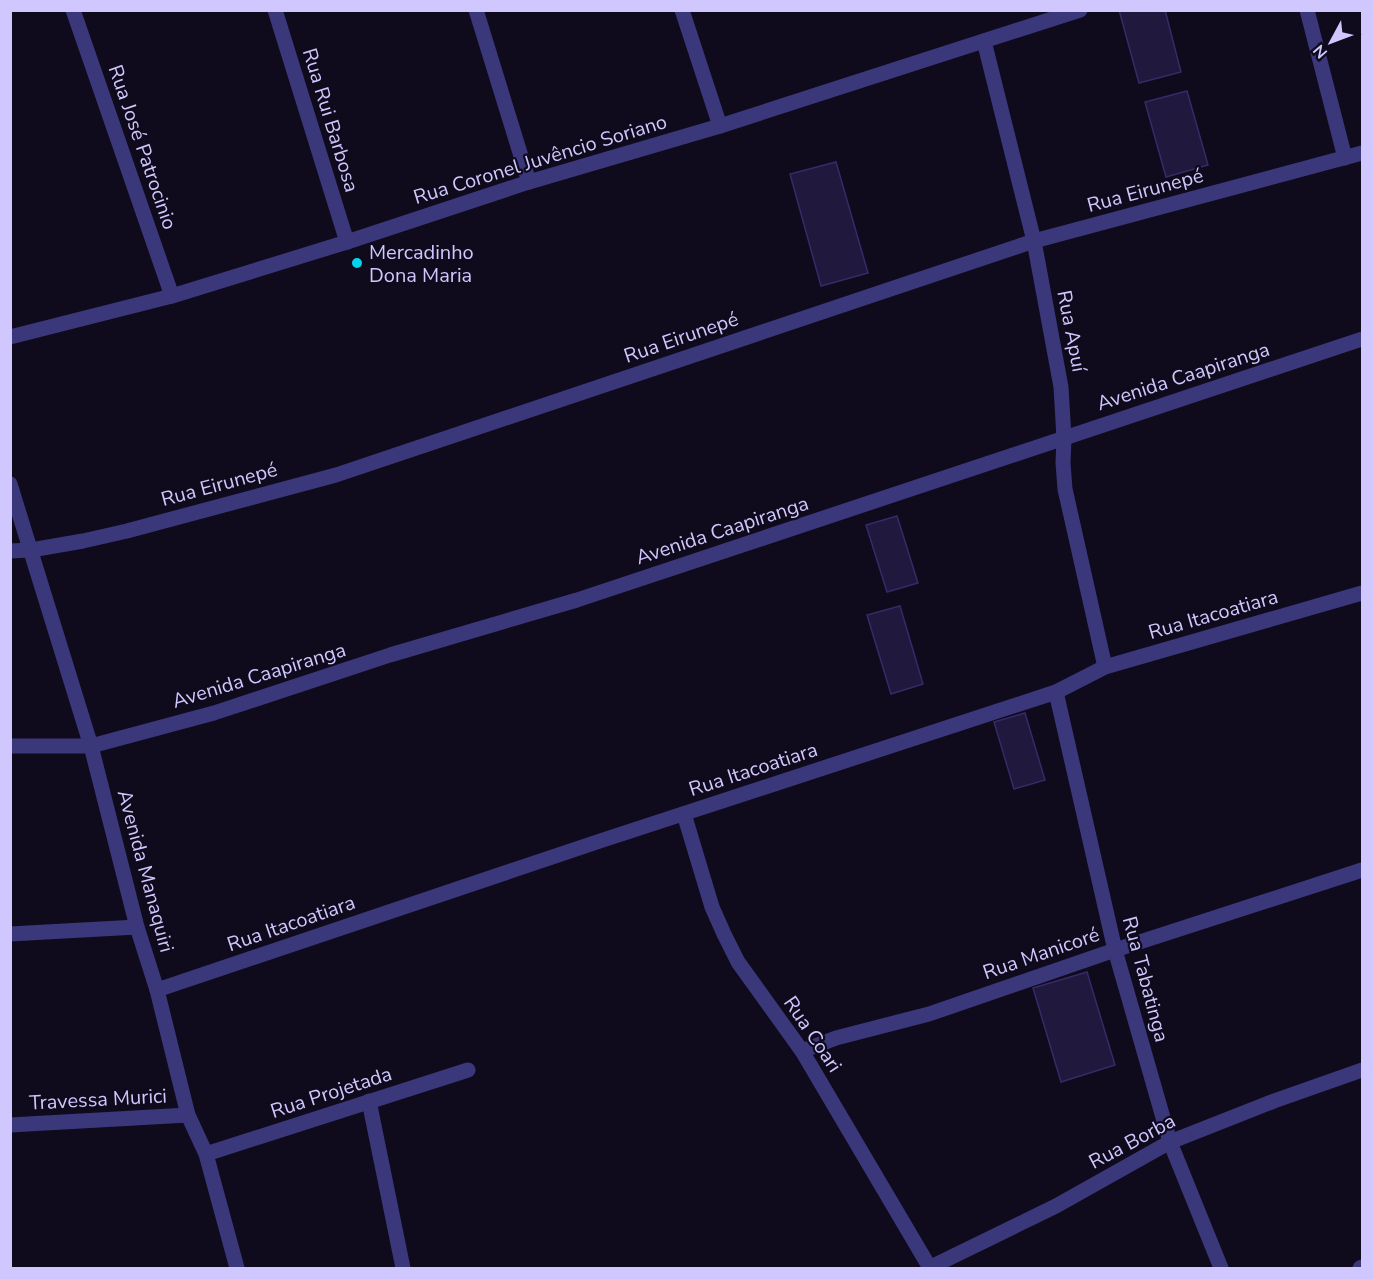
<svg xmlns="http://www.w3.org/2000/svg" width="1373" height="1279" viewBox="0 0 1373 1279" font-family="'Nunito Sans',sans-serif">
<rect width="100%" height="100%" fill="#0f0b1c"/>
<!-- building -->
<g fill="#20183d" stroke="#382a69" stroke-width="1.5">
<path d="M1119 10H1165L1181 72 1139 83Z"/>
<path d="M1187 91 1208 165 1166 177 1145 102Z"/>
<path d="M836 162 868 273 821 286 790 174Z"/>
<path d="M897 516 918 583 887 592 866 525Z"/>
<path d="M900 606 923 684 891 694 867 615Z"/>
<path d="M1025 713 1045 780 1014 789 994 722Z"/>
<path d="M1087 972 1115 1065 1061 1082 1033 988Z"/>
</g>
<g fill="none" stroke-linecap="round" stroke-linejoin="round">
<!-- street -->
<g stroke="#3b377b" stroke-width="15">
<path d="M73 10 172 296"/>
<path d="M275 10 347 242"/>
<path d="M476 10 529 182"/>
<path d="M682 10 720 126"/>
<path d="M1307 10 1345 158"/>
<path d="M984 41 1034 241 1061 387 1064 438 1063 463 1065 489 1105 667"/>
<path d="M10 337 172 296 347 242 529 182 720 126 1080 10"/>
<path d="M10 484 91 746 137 927 157 990 188 1115 206 1154 237 1268"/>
<path d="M10 551 31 550 83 541 127 531 336 475 1034 241 1362 153"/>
<path d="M1056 692 1115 950 1170 1142 1221 1268"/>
<path d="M10 746H91L214 713 390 655 577 600 1362 339"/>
<path d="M684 814 712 907 724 934 738 962 802 1051 930 1268"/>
<path d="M10 934 137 927"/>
<path d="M157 990 603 840 1056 692 1105 667 1362 593"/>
<path d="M802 1051 836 1038 929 1014 1115 950 1362 870"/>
<path d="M369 1101 403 1268"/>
<path d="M10 1125 188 1115"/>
<path d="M206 1154 468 1070"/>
<path d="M929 1268 1056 1206 1170 1142 1274 1101 1362 1070"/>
<path d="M1360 1268 1362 1267"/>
</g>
</g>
<!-- markers -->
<circle fill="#03d3ef" stroke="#0f0b1c" stroke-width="2" cx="357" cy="263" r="6"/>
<g text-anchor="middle" stroke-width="4.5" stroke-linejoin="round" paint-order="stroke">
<!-- street labels -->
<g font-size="20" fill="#cfc7fe" stroke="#0f0b1c">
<text transform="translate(331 120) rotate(73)" y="7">Rua Rui Barbosa</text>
<text transform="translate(143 147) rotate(71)" y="7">Rua José Patrocinio</text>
<text transform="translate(540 159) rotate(-17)" y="7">Rua Coronel Juvêncio Soriano</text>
<text transform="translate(1145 190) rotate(-15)" y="7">Rua Eirunepé</text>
<text transform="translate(1072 331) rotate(79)" y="7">Rua Apuí</text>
<text transform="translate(681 337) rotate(-19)" y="7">Rua Eirunepé</text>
<text transform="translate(1183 376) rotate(-18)" y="7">Avenida Caapiranga</text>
<text transform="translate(219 484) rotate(-15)" y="7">Rua Eirunepé</text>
<text transform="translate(722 530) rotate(-18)" y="7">Avenida Caapiranga</text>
<text transform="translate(1213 614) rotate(-16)" y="7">Rua Itacoatiara</text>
<text transform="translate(259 675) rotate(-17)" y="7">Avenida Caapiranga</text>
<text transform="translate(753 769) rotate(-18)" y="7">Rua Itacoatiara</text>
<text transform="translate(146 871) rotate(75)" y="7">Avenida Manaquiri</text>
<text transform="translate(291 923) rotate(-19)" y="7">Rua Itacoatiara</text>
<text transform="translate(1041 953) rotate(-19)" y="7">Rua Manicoré</text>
<text transform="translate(1146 979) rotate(75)" y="7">Rua Tabatinga</text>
<text transform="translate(813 1034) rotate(56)" y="7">Rua Coari</text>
<text transform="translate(331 1092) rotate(-18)" y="7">Rua Projetada</text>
<text transform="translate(98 1099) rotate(-3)" y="7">Travessa Murici</text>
<text transform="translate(1132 1141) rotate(-28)" y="7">Rua Borba</text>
</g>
<!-- poi labels -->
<g font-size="20" fill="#cfc7fe" stroke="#0f0b1c" text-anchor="start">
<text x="369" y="259">Mercadinho<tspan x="369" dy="23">Dona Maria</tspan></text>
</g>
</g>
<!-- border -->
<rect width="1373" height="1279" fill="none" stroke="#cfc7fe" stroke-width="24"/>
<!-- north arrow -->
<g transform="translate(1331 42) rotate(229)" stroke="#0f0b1c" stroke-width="4.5" paint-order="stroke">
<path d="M0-4.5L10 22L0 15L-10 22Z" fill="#cfc7fe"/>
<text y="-9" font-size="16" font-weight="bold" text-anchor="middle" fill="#cfc7fe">N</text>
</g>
</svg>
